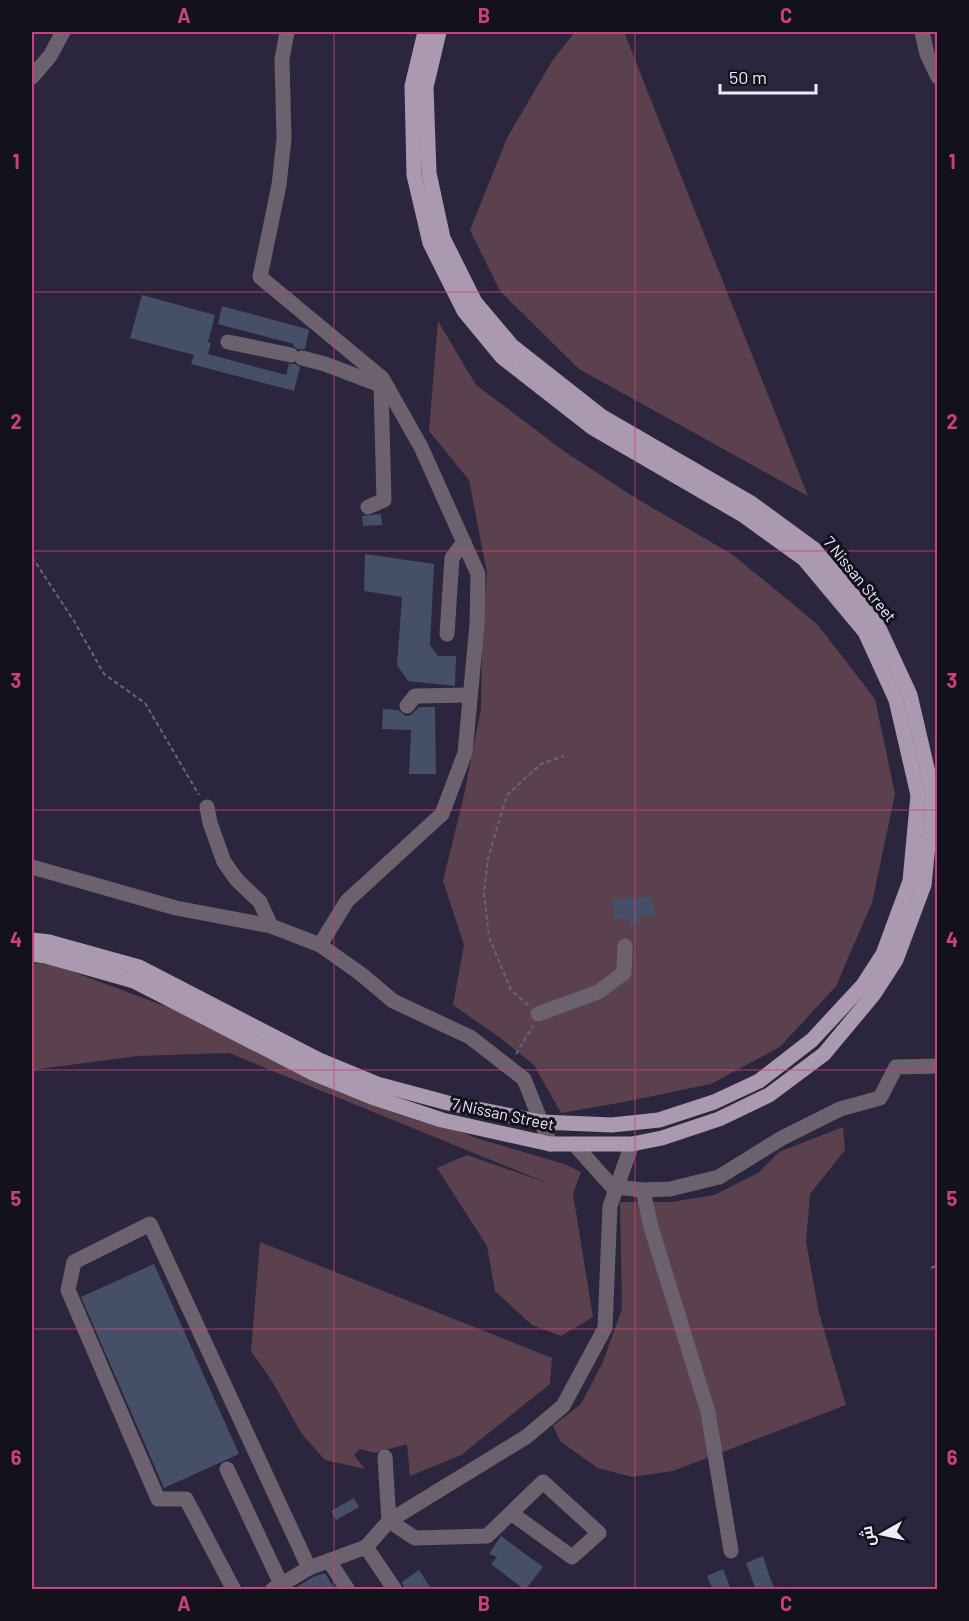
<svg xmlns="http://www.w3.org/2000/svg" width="969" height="1621" viewBox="0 0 969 1621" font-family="Barlow,Cairo,sans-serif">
<rect width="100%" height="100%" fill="#2b263d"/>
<!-- green -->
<g fill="#5b414e">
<path d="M575 32H624L808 496 579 369 500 291 470 230 507 138 552 61Z"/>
<path d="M438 321 476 385 565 452 634 497 733 555 817 624 875 699 895 794 872 903 836 986 780 1047 711 1084 624 1102 561 1113 534 1065 499 1037 453 1005 464 945 443 881 464 795 481 709 482 637 487 573 469 480 429 431Z"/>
<path d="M32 963 52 964 221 1027 343 1085 479 1139 564 1164 581 1172 573 1194 593 1317 561 1336 532 1325 495 1291 487 1246 437 1168 467 1155 550 1184 229 1053 137 1056 32 1070Z"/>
<path d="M843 1127 845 1150 810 1194 806 1242 819 1313 846 1405 673 1471 632 1477 598 1468 561 1442 553 1426 581 1404 602 1364 622 1309 620 1202H671L714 1195 758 1173 779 1152Z"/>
<path d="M260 1242 552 1358 550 1384 461 1455 410 1476 407 1444 375 1453 360 1449 354 1455 365 1469 325 1460 302 1434 273 1383 251 1351Z"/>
</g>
<!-- building -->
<g fill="#455068">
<path d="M142 295 215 315 208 342 211 343 208 354 286 375 289 364H295L300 367 294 391 191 364 194 355 130 338Z"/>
<path d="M222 306 307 329 309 330 305 349H298L293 346 294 344 218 324Z"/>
<path d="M381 514 382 525 363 526 362 516Z"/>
<path d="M365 554 434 564 430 645 438 656H456L455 686 408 681 397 665 402 597 364 591Z"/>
<path d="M419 707H435L436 774H409L411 730 382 729 383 709 398 710 406 716 411 715Z"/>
<path d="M652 896 655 916 639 917 640 924 629 925 628 918 614 920 612 900Z"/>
<path d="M154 1264 239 1454 164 1488 81 1297Z"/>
<path d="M354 1498 359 1507 336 1520 331 1511Z"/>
<path d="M501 1536 543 1567 525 1590 491 1564 497 1557 489 1554Z"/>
<path d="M763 1556 770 1578 775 1590H756L746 1563Z"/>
<path d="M723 1569 731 1590H713L707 1576Z"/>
<path d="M419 1570 432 1590H405L402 1582Z"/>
<path d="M325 1573 335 1590H309L317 1584 307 1590H292L313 1577Z"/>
</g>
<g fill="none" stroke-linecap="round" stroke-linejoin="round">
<!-- path -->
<g stroke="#686479" stroke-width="2" stroke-dasharray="4.5 3" stroke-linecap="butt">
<path d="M32 557 74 621 104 674 145 703 199 795"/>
<path d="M528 1005 511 990 489 937 484 893 488 858 507 795 541 764 564 756"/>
<path d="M516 1054 533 1026"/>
<path d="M931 1268 938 1265"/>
</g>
<!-- minor -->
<g stroke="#6b626d" stroke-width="15">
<path d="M287 32 282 59 284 139 279 185 260 277 382 378 421 447 478 574 477 624 465 753 442 814 347 901 320 945 361 974 393 1001 470 1037 524 1079 550 1144"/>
<path d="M922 32 927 54 938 77"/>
<path d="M32 77 50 56 63 32"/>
<path d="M228 342 291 355"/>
<path d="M302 358 325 364 388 388"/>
<path d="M368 507 384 500 381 385"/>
<path d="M447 634 452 558 464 542"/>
<path d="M407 706 415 696 470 695"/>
<path d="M207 807 210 823 224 862 237 880 260 902 271 926"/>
<path d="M32 867 176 908 271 926 320 945"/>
<path d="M538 1014 598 992 624 973 625 946"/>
<path d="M574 1144 616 1191"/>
<path d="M617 1187 643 1190 651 1227 708 1412 731 1551"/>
<path d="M643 1190 670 1189 719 1177 782 1138 840 1109 880 1098 896 1067 938 1066"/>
<path d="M385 1457 389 1521 415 1538 487 1536 543 1482 599 1533 572 1557 511 1513"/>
<path d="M227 1469 281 1584"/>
<path d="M366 1547 395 1590"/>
<path d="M329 1561 348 1590"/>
<path d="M234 1590 186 1499H158L68 1290 74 1262 150 1224 309 1568"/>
<path d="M272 1590 309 1568 366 1547 389 1521 526 1437 563 1406 605 1328 610 1206 632 1144"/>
</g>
<!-- major -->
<g stroke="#ab9aaf" stroke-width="15">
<path d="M32 940 49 942 139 967 319 1060 377 1084 448 1103 541 1122 612 1125 659 1120 714 1102 759 1081 812 1040 863 985 883 954 910 881 918 795 896 700 865 632 804 559 743 515 593 428 502 357 464 311 430 243 414 175 412 86 425 32"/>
<path d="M32 954 46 956 134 981 313 1073 372 1097 442 1120 550 1144H632L662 1138 719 1119 769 1095 824 1054 874 994 896 960 924 885 933 794 910 695 877 624 814 549 751 503 601 416 512 346 475 302 443 238 429 173 426 87 439 32"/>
</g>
</g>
<!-- grid -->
<path fill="none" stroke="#ca427b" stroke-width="1.5" stroke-opacity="0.55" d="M334 32V1590M635 32V1590M32 292H938M32 551H938M32 810H938M32 1070H938M32 1329H938"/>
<g text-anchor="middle" stroke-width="6" stroke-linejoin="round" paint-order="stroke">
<!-- street labels -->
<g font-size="16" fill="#eceafa" stroke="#13111b">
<text transform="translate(860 579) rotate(51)" y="6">7 Nissan Street</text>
<text transform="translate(503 1114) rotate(12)" y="6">7 Nissan Street</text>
</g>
</g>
<!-- border -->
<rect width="969" height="1621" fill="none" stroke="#13111b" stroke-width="66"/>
<!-- north arrow -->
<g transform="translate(882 1534) rotate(261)" stroke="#13111b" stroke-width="4.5" paint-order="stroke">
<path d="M0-4.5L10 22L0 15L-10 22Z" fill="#eceafa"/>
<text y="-9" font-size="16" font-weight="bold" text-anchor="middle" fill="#eceafa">ش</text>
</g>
<!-- scale -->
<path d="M720 84v9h96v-9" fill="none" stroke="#eceafa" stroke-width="3"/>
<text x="729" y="84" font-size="18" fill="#eceafa" stroke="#13111b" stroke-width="4.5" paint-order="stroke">50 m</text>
<rect x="33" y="33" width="903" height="1555" fill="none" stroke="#ca427b" stroke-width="2"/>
<g font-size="20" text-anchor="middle" font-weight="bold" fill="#ca427b">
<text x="184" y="23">A</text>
<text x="484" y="23">B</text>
<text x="786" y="23">C</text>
<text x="16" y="169">1</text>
<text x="952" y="169">1</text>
<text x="16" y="429">2</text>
<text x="952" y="429">2</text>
<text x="16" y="688">3</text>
<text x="952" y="688">3</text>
<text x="16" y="947">4</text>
<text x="952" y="947">4</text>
<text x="16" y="1206">5</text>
<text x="952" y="1206">5</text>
<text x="16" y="1465">6</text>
<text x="952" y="1465">6</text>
<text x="184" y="1611">A</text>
<text x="484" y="1611">B</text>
<text x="786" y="1611">C</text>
</g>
</svg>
